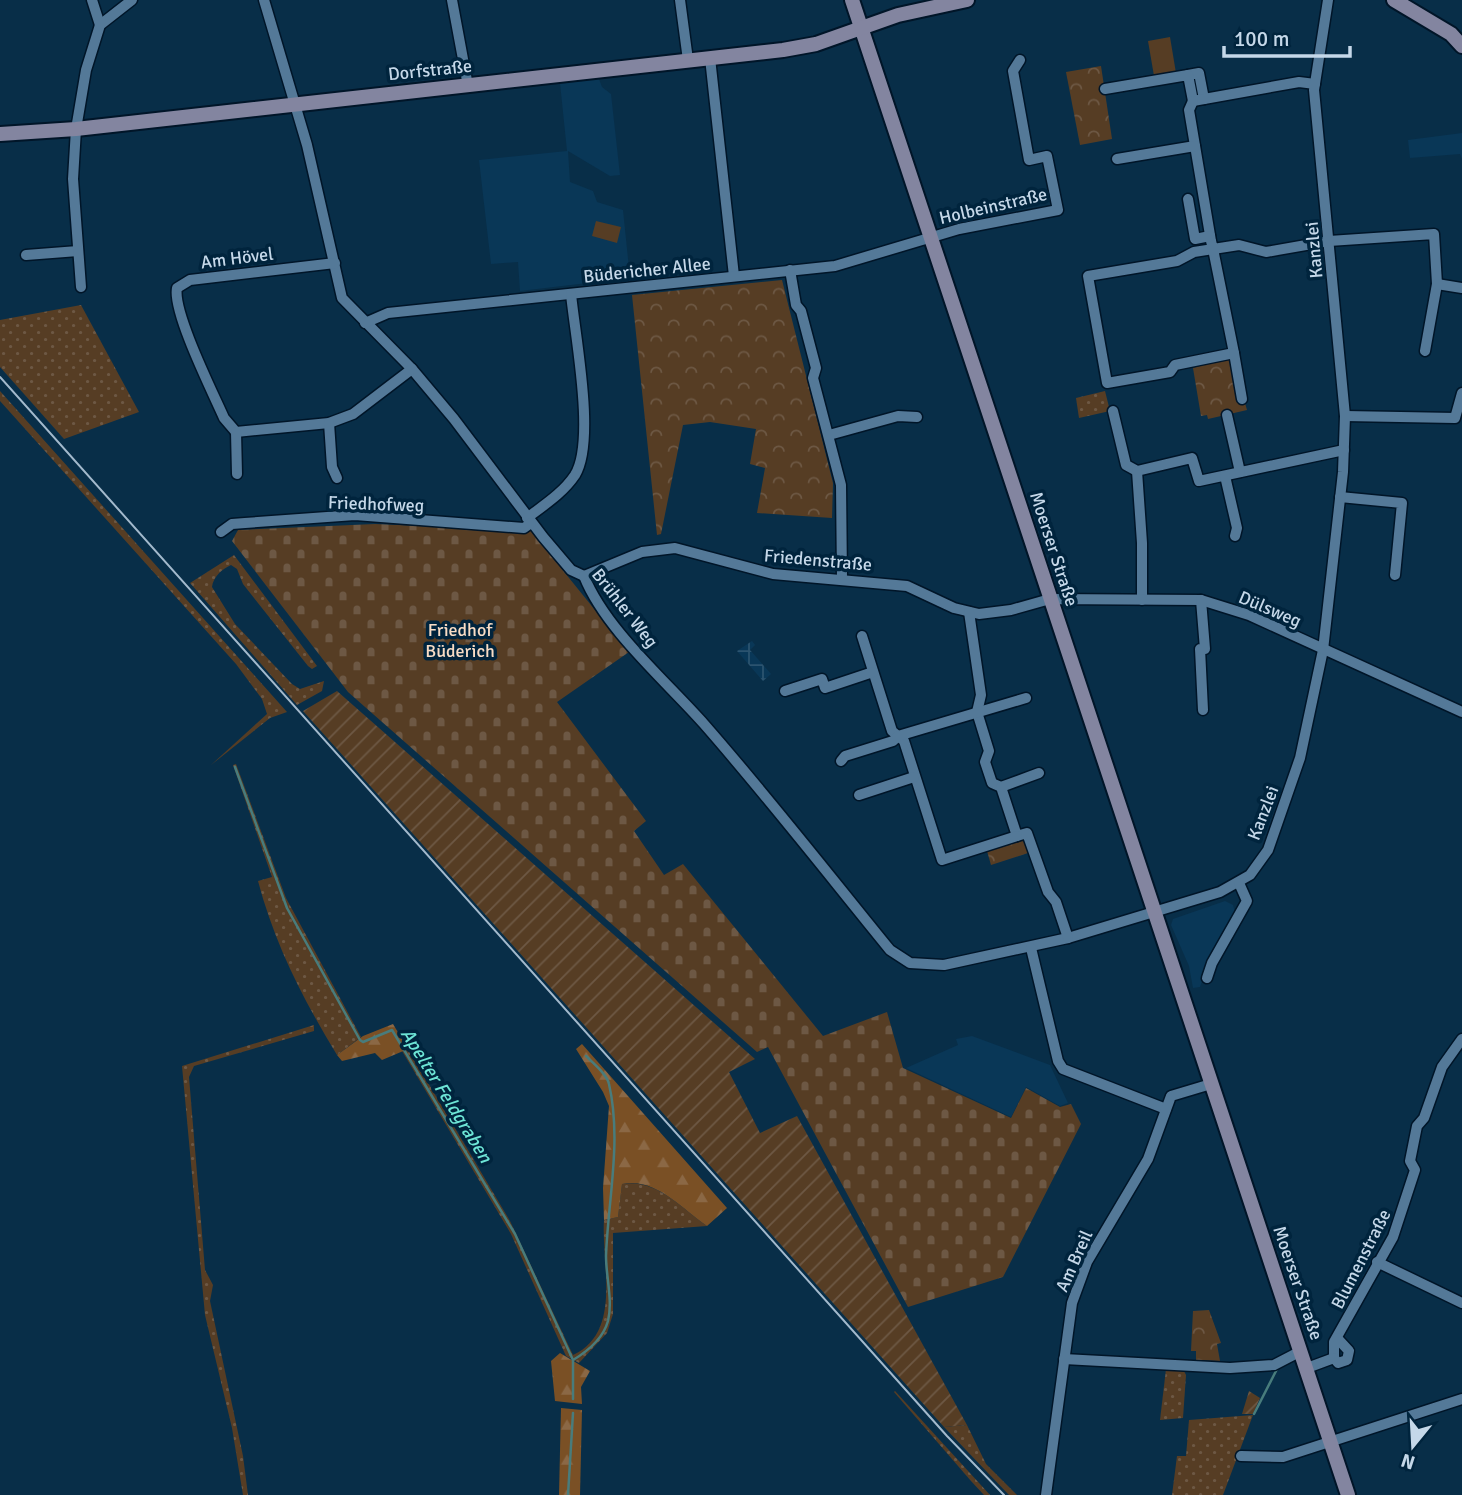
<svg xmlns="http://www.w3.org/2000/svg" width="1462" height="1495" viewBox="0 0 1462 1495" font-family="Signika,sans-serif">
<defs>
<pattern id="industrial-grid" width="8" height="8" patternUnits="userSpaceOnUse" patternTransform="scale(1.75)"><rect width="8" height="8" fill="#093757"/><path d="M0 4h8M4 0v8" fill="none" stroke="#2b536f"/></pattern>
<pattern id="grass-dots" width="8" height="8" patternUnits="userSpaceOnUse" patternTransform="scale(1.75)"><rect width="8" height="8" fill="#563d24"/><path d="M2 2h.1M6 6h.1" fill="none" stroke="#6d5844" stroke-width="1.8" stroke-linecap="round"/></pattern>
<pattern id="forest-firs" width="22" height="20" patternUnits="userSpaceOnUse" patternTransform="scale(1.75)"><rect width="22" height="20" fill="#7a5025"/><path d="M5 1l3.5 6h-7zM16 11l3.5 6h-7z" fill="#8b6845"/></pattern>
<pattern id="cemetery-stones" width="16" height="16" patternUnits="userSpaceOnUse" patternTransform="scale(1.75)"><rect width="16" height="16" fill="#563d24"/><path d="M2 7V4a2 2 0 0 1 4 0v3zM10 15v-3a2 2 0 0 1 4 0v3z" fill="#6d5844"/></pattern>
<pattern id="park-crowns" width="20" height="18" patternUnits="userSpaceOnUse" patternTransform="scale(1.75)"><rect width="20" height="18" fill="#563d24"/><path d="M2 6a3 3 0 1 1 6 0M12 15a3 3 0 1 1 6 0" fill="none" stroke="#6d5844"/></pattern>
<pattern id="garden-furrows" width="10" height="10" patternUnits="userSpaceOnUse" patternTransform="scale(1.75)"><rect width="10" height="10" fill="#563d24"/><path d="M-1 1l2-2M0 10L10 0M9 11l2-2" fill="none" stroke="#6d5844"/></pattern>
</defs>
<rect width="100%" height="100%" fill="#082e48"/>
<!-- built -->
<g fill="#093757">
<path d="M599 79 602 87 611 94 620 175 610 176 568 151 570 182 593 191 597 202 623 210 630 278 520 291 518 262 491 264 479 160 567 151 560 83Z"/>
<path d="M1462 133V159L1460 154 1410 158 1408 140Z"/>
<path d="M1225 901 1233 905 1235 913 1209 961 1200 987 1193 988 1189 966 1171 925 1173 919Z"/>
<path d="M972 1036 1050 1065 1068 1103 1060 1106 1026 1087 1011 1117 906 1068 958 1045 956 1039Z"/>
</g>
<!-- industrial -->
<path fill="url(#industrial-grid)" d="M752 641 755 645 750 650 771 674 763 681 737 651Z"/>
<!-- grass -->
<g fill="url(#grass-dots)">
<path d="M81 305 139 412 64 439 0 367V320Z"/>
<path d="M0 391 287 712 270 718 211 765 267 714 262 699 236 664 0 401Z"/>
<path d="M1105 391 1110 411 1079 418 1076 398Z"/>
<path d="M234 555 317 666 312 669 308 666 243 584 237 569 231 565C222 569 213 577 212 587L235 624 292 684 300 689 324 681 322 691 297 705 190 583Z"/>
<path d="M236 764 286 898 361 1037 337 1055C303 999 275 945 258 881L272 877 233 765Z"/>
<path d="M314 1025V1031L194 1066 189 1077 205 1270 213 1285 210 1301 243 1456 248 1495H243L232 1428 205 1315 182 1066Z"/>
<path d="M408 1049 510 1221 573 1355C623 1332 601 1263 604 1220L618 1217 622 1184C656 1178 681 1208 707 1226L613 1233V1314L607 1333 579 1363 566 1356 511 1234 402 1051Z"/>
<path d="M1166 1369 1184 1371 1186 1375 1183 1418 1160 1420Z"/>
<path d="M894 1392 895 1391 990 1495H984L971 1481Z"/>
<path d="M1253 1415 1223 1495H1172L1177 1456H1186L1189 1420Z"/>
<path d="M967 1425 986 1464 1017 1495H1009L944 1427Z"/>
</g>
<!-- forest -->
<g fill="url(#forest-firs)">
<path d="M393 1024 408 1049 382 1060 375 1053 342 1061 337 1055 363 1036Z"/>
<path d="M582 1044 727 1208 707 1226C681 1208 655 1177 622 1184L618 1217 604 1220 603 1188 609 1106 603 1092 576 1049Z"/>
<path d="M560 1353 590 1371 581 1387 582 1404 555 1401 551 1361Z"/>
<path d="M561 1408 582 1410 580 1495H559Z"/>
</g>
<!-- cemetery -->
<path fill="url(#cemetery-stones)" d="M375 524 531 531 629 652 557 702 646 821 634 831 664 875 683 864 823 1036 887 1012 903 1068 1011 1118 1026 1088 1060 1107 1071 1104 1081 1124 1003 1277 908 1307 768 1047 757 1052 348 692 232 541 238 530Z"/>
<!-- park -->
<g fill="url(#park-crowns)">
<path d="M1101 66 1112 139 1080 145 1066 72Z"/>
<path d="M782 280 833 483 832 518 757 513 765 468 750 464 756 429 710 422 683 425 661 534 657 535 632 295Z"/>
<path d="M1231 354 1247 410 1208 419 1207 415 1201 416 1193 368 1200 366 1199 363Z"/>
<path d="M1021 840 1025 842 1028 853 991 865 987 851Z"/>
<path d="M1209 1310 1221 1343 1217 1344 1220 1361 1196 1360V1351H1191L1193 1311Z"/>
</g>
<!-- garden -->
<g fill="url(#garden-furrows)">
<path d="M337 691 755 1059 729 1072 760 1133 797 1116 967 1425 944 1427 303 711Z"/>
<path d="M1249 1391 1260 1398 1253 1414H1242Z"/>
</g>
<!-- pitch -->
<g fill="#563d24">
<path d="M1170 37 1176 73 1154 76 1148 41Z"/>
<path d="M596 221 621 227 617 243 592 236Z"/>
</g>
<g fill="none" stroke-linecap="round" stroke-linejoin="round">
<!-- stream -->
<g stroke="#487c7c" stroke-width="2.5">
<path d="M235 767 287 908 360 1040 363 1042 392 1030 515 1234 573 1360V1399"/>
<path d="M573 1360C588 1351 603 1339 608 1321 613 1301 606 1277 606 1256 608 1199 622 1141 609 1084 607 1074 593 1063 586 1056"/>
<path d="M1254 1414 1278 1367"/>
<path d="M568 1495 573 1413"/>
</g>
<defs>
<g id="street">
<path d="M92 0 100 25"/>
<path d="M264 0 307 145 342 298 412 369 454 419 543 537 571 570 584 576"/>
<path d="M452 0 468 86"/>
<path d="M680 0 688 60"/>
<path d="M710 58 734 276"/>
<path d="M1188 75 1199 73 1204 99"/>
<path d="M1105 89 1188 75 1193 101 1299 82 1315 84"/>
<path d="M1193 101 1189 110 1211 241 1213 249 1234 353 1175 365 1170 372 1107 383 1088 276 1177 261 1194 252 1239 245 1266 252 1329 241 1434 234 1437 284 1425 351"/>
<path d="M1117 159 1195 146"/>
<path d="M1188 199 1195 239 1210 236"/>
<path d="M26 255 78 251"/>
<path d="M335 263 190 280 177 288C172 311 213 393 224 418L236 432 329 423 353 414 412 369"/>
<path d="M790 270 796 305 801 311 816 368 813 378 841 485 842 579"/>
<path d="M1437 284 1462 288"/>
<path d="M81 287 73 179 76 129 86 70 100 25 132 0"/>
<path d="M365 323 388 313 835 266 959 229 1058 210 1047 156 1029 160 1013 71 1020 60"/>
<path d="M1234 353 1242 399"/>
<path d="M1113 411 1126 465 1137 471 1192 458 1199 481 1344 450"/>
<path d="M1227 415 1240 472"/>
<path d="M1345 416 1455 418 1462 393"/>
<path d="M329 423 332 467 337 478"/>
<path d="M236 432 237 474"/>
<path d="M829 435 898 416 917 417"/>
<path d="M1137 471 1142 543V600"/>
<path d="M1225 476 1237 528 1235 536"/>
<path d="M1340 497 1402 503 1395 575"/>
<path d="M527 518C544 505 563 493 575 475 596 441 575 336 571 294"/>
<path d="M221 532 232 524 245 523 355 515 524 528 531 523"/>
<path d="M584 576C605 629 666 681 704 724 768 797 828 874 890 950L910 963 944 965 1068 938 1220 892 1250 875 1268 850 1300 758 1323 650 1343 472 1345 416 1314 90 1328 0"/>
<path d="M584 576 642 552 675 548 773 574 907 586 954 608 979 614 1011 610 1050 599 1201 600 1249 615 1462 712"/>
<path d="M1201 600 1205 649H1200L1203 710"/>
<path d="M969 612 981 695 977 712 989 751 985 762 992 783 1001 787 1017 836 1027 833 1048 892 1056 902 1068 938"/>
<path d="M862 636 892 731 904 741 942 860 1017 836"/>
<path d="M785 691 822 679 825 688 873 672"/>
<path d="M841 761 845 756 893 741 898 736 1026 698"/>
<path d="M1001 787 1039 773"/>
<path d="M859 795 914 777"/>
<path d="M1031 948 1058 1061 1063 1069 1166 1109"/>
<path d="M1207 978 1212 963 1247 901 1239 883"/>
<path d="M1377 1262 1462 1303"/>
<path d="M1334 1358V1342L1393 1237 1415 1170 1410 1161 1417 1126 1424 1118 1442 1067 1462 1039"/>
<path d="M1064 1359 1230 1368 1274 1365 1301 1351"/>
<path d="M1307 1368 1334 1358 1338 1363 1347 1360 1349 1351 1337 1338"/>
<path d="M1241 1456 1283 1457 1462 1399"/>
<path d="M1046 1495 1072 1303 1087 1262 1148 1159 1171 1096 1211 1084"/>
</g>
<g id="secondary">
<path d="M852 0 1348 1495"/>
<path d="M1394 0 1451 34 1462 46"/>
<path d="M0 134 76 129 783 50 816 44 898 15 967 0"/>
</g>
</defs>
<!-- street casing -->
<use href="#street" stroke="#001528" stroke-width="13"/>
<!-- secondary casing -->
<use href="#secondary" stroke="#001528" stroke-width="18"/>
<!-- street -->
<use href="#street" stroke="#547998" stroke-width="10"/>
<!-- secondary -->
<use href="#secondary" stroke="#8385a0" stroke-width="14"/>
<!-- tram -->
<path stroke="#a3b9cc" stroke-width="2" d="M0 377 947 1436 1004 1495"/>
</g>
<g text-anchor="middle" stroke-width="7" stroke-linejoin="round" paint-order="stroke">
<!-- street labels -->
<g font-size="18" fill="#c5d8e9" stroke="#00243d">
<text transform="translate(430 70) rotate(-6)" y="6">Dorfstraße</text>
<text transform="translate(993 206) rotate(-13)" y="6">Holbeinstraße</text>
<text transform="translate(1314 250) rotate(-95)" y="6">Kanzlei</text>
<text transform="translate(237 258) rotate(-7)" y="6">Am Hövel</text>
<text transform="translate(647 270) rotate(-6)" y="6">Büdericher Allee</text>
<text transform="translate(376 504) rotate(2)" y="6">Friedhofweg</text>
<text transform="translate(1054 549) rotate(72)" y="6">Moerser Straße</text>
<text transform="translate(818 560) rotate(5)" y="6">Friedenstraße</text>
<text transform="translate(625 608) rotate(52)" y="6">Brühler Weg</text>
<text transform="translate(1270 609) rotate(23)" y="6">Dülsweg</text>
<text transform="translate(1263 813) rotate(-69)" y="6">Kanzlei</text>
<text transform="translate(1361 1259) rotate(-63)" y="6">Blumenstraße</text>
<text transform="translate(1074 1261) rotate(-66)" y="6">Am Breil</text>
<text transform="translate(1298 1283) rotate(71)" y="6">Moerser Straße</text>
</g>
<!-- park labels -->
<g font-size="18" fill="#f9ddc5" stroke="#00243d">
<text x="460" y="636">Friedhof<tspan x="460" dy="21">Büderich</tspan></text>
</g>
<!-- water labels -->
<g font-size="19" font-style="italic" fill="#6de5d6" stroke="#00243d">
<text transform="translate(447 1095) rotate(58)" y="7">Apelter Feldgraben</text>
</g>
</g>
<!-- north arrow -->
<g transform="translate(1413 1446) rotate(198)" stroke="#00243d" stroke-width="5" paint-order="stroke">
<path d="M0-5L12 26L0 18L-12 26Z" fill="#c5d8e9"/>
<text y="-10" font-size="19" font-weight="bold" text-anchor="middle" fill="#c5d8e9">N</text>
</g>
<!-- scale -->
<path d="M1224 46v10h126v-10" fill="none" stroke="#c5d8e9" stroke-width="3.5"/>
<text x="1234" y="46" font-size="21" fill="#c5d8e9" stroke="#00243d" stroke-width="5" paint-order="stroke">100 m</text>
</svg>
